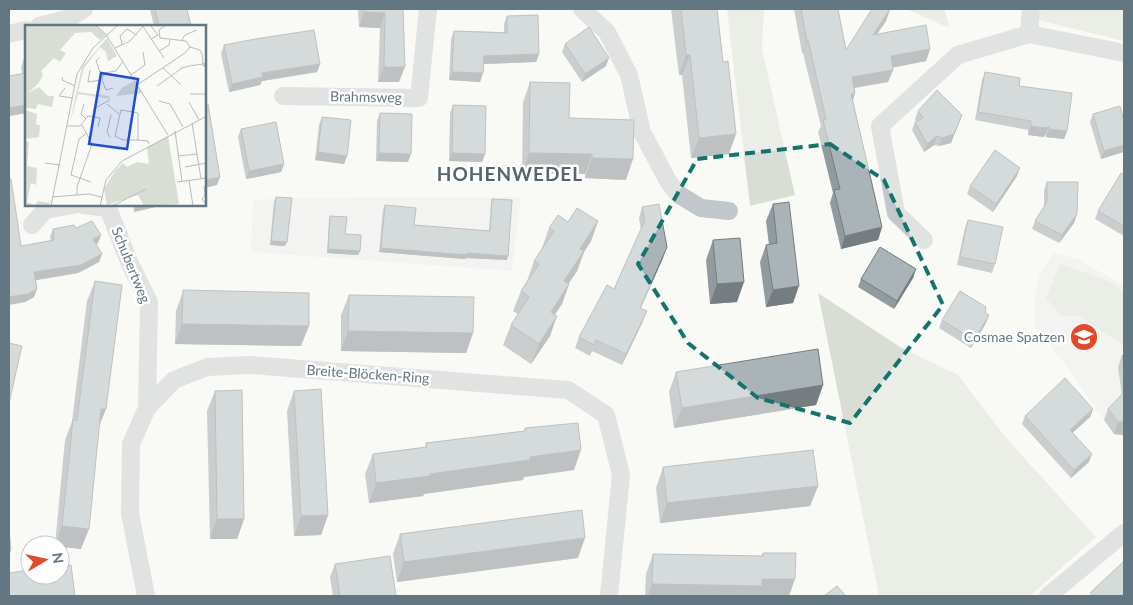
<svg xmlns="http://www.w3.org/2000/svg" width="1133" height="605" viewBox="0 0 1133 605" font-family="Lato,sans-serif">
<rect width="100%" height="100%" fill="#f9f9f6"/>
<!-- built -->
<g fill="#eaebea">
<path d="M521 197 512 271 251 252 253 200 298 198Z"/>
<path d="M1053 253 1080 260 1124 286V435L1114 434 1065 364 1035 327 1034 301 1040 273Z"/>
</g>
<!-- green -->
<g fill="#d9ded5">
<path d="M727 9H764L762 49 795 195 750 206Z"/>
<path d="M906 9H945L949 28Z"/>
<path d="M1041 9H1124V41L1038 20Z"/>
<path d="M1060 264 1111 282 1124 292V350L1123 345 1092 324 1077 316H1061L1046 298Z"/>
<path d="M818 293 900 347 958 375 1007 439 1096 537 1030 596H879Z"/>
</g>
<g fill="none" stroke-linecap="round" stroke-linejoin="round">
<!-- minor -->
<g stroke="#c2c7cb" stroke-width="18">
<path d="M582 9 607 32 629 75 642 132 668 181 678 194 701 208 729 211"/>
<path d="M39 26 70 18 84 9"/>
<path d="M9 34 26 30"/>
<path d="M1029 34 1031 9"/>
<path d="M283 96 419 98 428 9"/>
<path d="M83 205 108 208 130 264 149 302 147 408"/>
<path d="M32 225 45 210 73 205"/>
<path d="M924 240 896 213 880 126 958 55 1029 34 1124 53"/>
<path d="M146 596 130 513 131 444 147 408 174 380 207 367 250 365 568 390 606 415 621 475 609 596"/>
<path d="M1048 596 1124 533"/>
</g>
</g>
<!-- wall -->
<g fill="#919a9e">
<path d="M150 9H187L191 26H154Z"/>
<path d="M358 9H403L399 82H378L380 28 359 27Z"/>
<path d="M671 9H717L723 62 729 154 691 158 682 75H679Z"/>
<path d="M794 9H838L846 50 890 9 886 21 877 34 930 49 926 61 893 67V70L888 82 854 88 855 93 853 101 882 227 878 240 841 249 830 203 833 193 818 132 821 126 803 53H802Z"/>
<path d="M507 16 539 54 536 62 484 64 483 73 480 82 449 80 451 39 454 31 504 32V24Z"/>
<path d="M565 44 606 66 582 82 562 52Z"/>
<path d="M224 45 320 64 317 72 262 81 260 85 229 92 221 54Z"/>
<path d="M26 58V113L9 116V76L22 74 21 67 24 59Z"/>
<path d="M985 72 1019 86 1067 131 1064 139 1046 137V134L1044 137 1028 135V130L975 120 982 80Z"/>
<path d="M530 82 569 118 626 180 585 178V174L522 173 523 102Z"/>
<path d="M453 105 485 154 482 162 449 161 450 113Z"/>
<path d="M918 111 962 115 951 143 939 146 934 145 924 152 912 130 915 122H917L915 119Z"/>
<path d="M380 113 408 162 376 161 377 121Z"/>
<path d="M1093 114 1124 121 1101 159 1090 122Z"/>
<path d="M322 117 347 156 344 164 315 160 319 125Z"/>
<path d="M241 129 284 164 281 172 246 179 238 137Z"/>
<path d="M1124 175V236L1095 219 1098 211Z"/>
<path d="M1017 176 993 212 967 194 970 186Z"/>
<path d="M1047 182 1077 214 1074 223 1059 243 1032 229 1035 221 1044 207V190Z"/>
<path d="M276 197 285 246 270 245 274 201Z"/>
<path d="M492 199 507 260 466 258 465 259 379 252 383 210 385 205 414 225 489 231 491 203Z"/>
<path d="M773 204 793 303 766 307 760 262 766 245H769L766 221Z"/>
<path d="M133 205H164L134 212Z"/>
<path d="M642 207 663 258 641 308 643 321 622 365 592 351 590 356 575 348 579 337 614 289 641 230 639 218Z"/>
<path d="M330 216 345 234 360 251 358 255 327 253 329 220Z"/>
<path d="M968 220 995 264 992 273 957 265 965 228Z"/>
<path d="M598 221 591 241 584 252 577 271 568 284H569L562 304 555 314 550 336 531 364 503 345 511 325 518 314 513 311 521 291 527 281 534 261 542 248 549 228 568 222Z"/>
<path d="M76 228 101 235 98 243 96 244 102 254 99 262 78 273 36 280 37 289 34 297 25 302 21 246 51 241 50 237 53 229Z"/>
<path d="M713 240 737 302 710 304 706 260Z"/>
<path d="M916 269 913 278 894 309 858 287 861 279Z"/>
<path d="M95 281 99 427 81 549 60 545H55L65 440 72 421 87 301Z"/>
<path d="M183 291 301 346 175 344 176 311Z"/>
<path d="M349 295 473 333 466 353 341 351V315Z"/>
<path d="M985 313 986 323 971 348 939 328 942 320Z"/>
<path d="M1122 355 1124 356V435L1114 434 1104 420 1108 409 1122 395 1118 367Z"/>
<path d="M676 372 823 385 816 405 674 428 669 392Z"/>
<path d="M215 391 244 519 237 539H210L207 411Z"/>
<path d="M294 391 328 515 321 535 294 536 287 411Z"/>
<path d="M1093 409 1090 417 1072 433 1089 462 1071 478 1022 424 1025 416Z"/>
<path d="M525 428 574 470 524 477 523 480 424 494 423 496 369 503 365 474 373 454 425 447 426 443 524 431Z"/>
<path d="M663 467 818 486 810 506 660 523 656 488Z"/>
<path d="M400 534 578 558 397 582 393 554Z"/>
<path d="M763 553 789 596H645L646 574 653 554 761 556Z"/>
<path d="M335 564 396 596H333L330 577Z"/>
</g>
<!-- shaded-wall -->
<g fill="#767d81">
<path d="M890 9 886 21 868 47 873 35Z"/>
<path d="M364 12 385 13 380 28 359 27Z"/>
<path d="M808 40 803 53H802L807 41Z"/>
<path d="M930 49 926 61 886 69 891 56Z"/>
<path d="M539 54 536 62 481 64 484 56Z"/>
<path d="M686 55H690L682 75H679Z"/>
<path d="M609 58 606 66 582 82 585 74Z"/>
<path d="M320 64 317 72 262 81 260 85 229 92 232 84 262 73Z"/>
<path d="M384 67H405L399 82H378Z"/>
<path d="M893 70 888 82 847 89 852 77Z"/>
<path d="M452 72 483 73 480 82 449 80Z"/>
<path d="M855 93 851 106V94Z"/>
<path d="M26 105V113L9 116V108Z"/>
<path d="M962 115 951 143 939 146 942 138Z"/>
<path d="M1031 126H1049L1044 137 1028 135Z"/>
<path d="M1049 129 1067 131 1064 139 1046 137Z"/>
<path d="M736 134 729 154 691 158 699 138Z"/>
<path d="M937 136 934 145 924 152 927 144Z"/>
<path d="M1124 145V152L1101 159 1104 151Z"/>
<path d="M318 152 347 156 344 164 315 160Z"/>
<path d="M379 153 411 154 408 162 376 161Z"/>
<path d="M452 153 485 154 482 162 449 161Z"/>
<path d="M529 153 592 154 585 174 522 173Z"/>
<path d="M592 158 633 159 626 180 585 178Z"/>
<path d="M284 164 281 172 246 179 249 171Z"/>
<path d="M1020 168 1017 176 993 212 996 204Z"/>
<path d="M220 177 217 185 205 188V180Z"/>
<path d="M137 205H164L134 212Z"/>
<path d="M1077 214 1074 223 1059 243 1062 235Z"/>
<path d="M598 221 591 241 584 252 577 271 557 301 564 281 580 249Z"/>
<path d="M882 227 878 240 841 249 845 236Z"/>
<path d="M101 235 98 243 90 247 93 239Z"/>
<path d="M271 241 287 242 285 246 270 245Z"/>
<path d="M667 247 663 258 636 318 640 308Z"/>
<path d="M381 248 508 256 507 260 466 258 465 259 379 252Z"/>
<path d="M328 249 360 251 358 255 327 253Z"/>
<path d="M102 254 99 262 78 273 31 281 34 272Z"/>
<path d="M916 269 913 278 894 309 897 301Z"/>
<path d="M744 282 737 302 710 304 717 284Z"/>
<path d="M569 284 562 304 543 332 551 312Z"/>
<path d="M799 286 793 303 766 307 773 290Z"/>
<path d="M37 289 34 297 25 302 9 305V297Z"/>
<path d="M647 311 643 321 622 365 626 354Z"/>
<path d="M989 315 986 323 971 348 974 340Z"/>
<path d="M557 316 550 336 531 364 539 344Z"/>
<path d="M182 324 309 326 301 346 175 344Z"/>
<path d="M348 331 473 333 466 353 341 351Z"/>
<path d="M823 385 816 405 674 428 682 408Z"/>
<path d="M101 409H106L98 429Z"/>
<path d="M1093 409 1090 417 1067 438 1070 430Z"/>
<path d="M1118 422H1124V435L1114 434Z"/>
<path d="M581 450 574 470 524 477 523 480 424 494 423 496 369 503 376 483 530 457Z"/>
<path d="M1092 454 1089 462 1071 478 1074 470Z"/>
<path d="M818 486 810 506 660 523 667 503Z"/>
<path d="M328 515 321 535 294 536 301 516Z"/>
<path d="M217 519H244L237 539H210Z"/>
<path d="M62 526 89 529 81 549 60 547V545H55Z"/>
<path d="M585 538 578 558 397 582 404 562Z"/>
<path d="M11 550 9 557V551Z"/>
<path d="M762 579H795L789 596H648L652 584Z"/>
</g>
<!-- building -->
<g fill="#a9b3b8" stroke="#767d81">
<path d="M155 9H187L191 26H159Z"/>
<path d="M364 9H403L405 67H384L385 13 364 12Z"/>
<path d="M681 9H717L723 62 728 61 736 134 699 138 690 55H686Z"/>
<path d="M801 9H838L846 50 872 9H890L873 35 926 25 930 49 891 56 893 70 852 77 855 93 851 94 882 227 845 236 834 190 840 189 823 120 826 119 808 40 807 41Z"/>
<path d="M538 15 539 54 484 56 483 73 452 72 454 31 507 33V16Z"/>
<path d="M589 27 609 58 585 74 565 44Z"/>
<path d="M314 30 320 64 262 73 263 77 232 84 224 45 255 39Z"/>
<path d="M26 58V105L9 108V76L26 73 24 59Z"/>
<path d="M985 72 1020 78 1019 86 1072 93 1067 131 1049 129V126L1047 128 1031 126V121L978 112Z"/>
<path d="M530 82 570 83 569 118 634 120 633 159 592 158V154L529 153Z"/>
<path d="M937 90 962 115 954 134 942 138 937 136 927 144 915 122 923 118 918 111Z"/>
<path d="M205 104H208L220 177 205 180Z"/>
<path d="M453 105 486 106 485 154 452 153Z"/>
<path d="M1120 106 1124 121V145L1104 151 1093 114Z"/>
<path d="M380 113 412 114 411 154 379 153Z"/>
<path d="M322 117 351 120 347 156 318 152Z"/>
<path d="M276 122 284 164 249 171 241 129Z"/>
<path d="M995 150 1020 168 996 204 970 186Z"/>
<path d="M1121 173 1124 175V226L1098 211Z"/>
<path d="M9 179H11L21 246 54 240 53 229 74 225 76 228 92 221 101 235 93 239 102 254 81 265 34 272 37 289 28 294 9 297Z"/>
<path d="M1047 182H1078L1077 214 1062 235 1035 221 1047 202Z"/>
<path d="M276 197 292 198 287 242 271 241Z"/>
<path d="M492 199 512 200 508 256 467 253V255L381 248 385 205 416 208 414 225 490 231Z"/>
<path d="M789 202 799 286 773 290 766 245 777 243 773 204Z"/>
<path d="M659 204 667 247 640 308 647 311 626 354 596 340 594 345 579 337 607 285 614 289 645 220 642 207Z"/>
<path d="M577 208 598 221 580 249 584 251 564 281 569 284 551 312 557 316 539 344 511 325 529 297 521 291 539 264 534 261 554 231 549 228 558 215 568 222Z"/>
<path d="M330 216 347 217 345 234 361 235 360 251 328 249Z"/>
<path d="M968 220 1003 227 995 264 960 257Z"/>
<path d="M740 238 744 282 717 284 713 240Z"/>
<path d="M880 247 916 269 897 301 861 279Z"/>
<path d="M95 281 122 285 106 409H101L89 529 62 526 73 420H77Z"/>
<path d="M183 290 309 293V326L182 324Z"/>
<path d="M960 291 986 307 985 313 989 315 974 340 942 320Z"/>
<path d="M349 295 474 297 473 333 348 331Z"/>
<path d="M9 343 22 346 9 403Z"/>
<path d="M818 349 823 385 682 408 676 372Z"/>
<path d="M1122 355 1124 356V371Z"/>
<path d="M1065 378 1093 409 1070 430 1092 454 1074 470 1025 416Z"/>
<path d="M321 389 328 515 301 516 294 391Z"/>
<path d="M242 390 244 519H217L215 391Z"/>
<path d="M1124 392V422H1118L1108 409Z"/>
<path d="M578 423 581 450 530 457V460L430 474V476L376 483 373 454 427 447 426 443 525 431V428Z"/>
<path d="M813 450 818 486 667 503 663 467Z"/>
<path d="M582 510 585 538 404 562 400 534Z"/>
<path d="M9 529 11 550 9 551Z"/>
<path d="M763 553H796L795 579H762V586L652 584 653 554 763 556Z"/>
<path d="M390 556 396 596H340L335 564Z"/>
<path d="M1124 561V596H1093L1090 593Z"/>
<path d="M71 565 75 596H9V573L30 570V575H60V566Z"/>
<path d="M837 586 846 596H824Z"/>
</g>
<!-- marked area -->
<path d="M0 0H1133V605H0ZM830 144 884 180 943 305 850 423 758 398 688 343 638 264 697 159Z" fill="#f9f9f6" fill-opacity=".55" fill-rule="evenodd"/>
<path fill="none" stroke="#0f766e" stroke-width="4" stroke-dasharray="10 6" stroke-linejoin="round" d="M830 144 884 180 943 305 850 423 758 398 688 343 638 264 697 159Z"/>
<!-- icons -->
<defs>
<symbol id="school-disc" viewBox="-11 -11 22 22"><circle r="9.5" fill="#e74828" stroke="#fff"/><path d="M0-5L7-2L0 1L-7-2ZM-4 1L0 2.5L4 1V4Q0 6-4 4Z" fill="#fff"/></symbol>
</defs>
<g fill-rule="evenodd">
<use href="#school-disc" x="1068" y="321" width="32" height="32"/>
</g>
<g text-anchor="middle" stroke-width="5" stroke-linejoin="round" paint-order="stroke">
<!-- street labels -->
<g font-size="14" fill="#637782" stroke="#fff">
<text transform="translate(366 97) rotate(1)" y="5">Brahmsweg</text>
<text transform="translate(131 265) rotate(68)" y="5">Schubertweg</text>
<text transform="translate(368 374) rotate(4)" y="5">Breite-Blöcken-Ring</text>
</g>
<!-- poi labels -->
<g font-size="14" fill="#637782" stroke="#fff" text-anchor="end">
<text x="1065" y="342">Cosmae Spatzen</text>
</g>
<!-- district labels -->
<g font-size="19" font-weight="bold" letter-spacing="1" fill="#55646d" stroke="#fff">
<text x="510" y="181">HOHENWEDEL</text>
</g>
</g>
<!-- overview -->
<g transform="translate(25 25)">
<rect width="181" height="181" fill="#f9f9f6"/>
<path d="M0 0H70L81 10 75 15 66 7 50 8 35 25 41 28 35 37 29 33 16 46 18 50 13 59 3 68 14 62 23 71H29L27 82 13 79 11 84 0 83ZM82 13 92 31 83 36 81 27 75 22 59 43 53 67 84 71 85 74 53 69 44 101 57 42ZM109 56 117 68 91 71 97 63ZM0 85 12 89 11 100H15L14 112 0 114 4 118 2 141 12 143 11 160 6 158 2 177 10 180 13 176 25 178 24 181H0ZM143 111 154 179 119 181 113 170 82 180 79 164 90 146 98 138 102 142 112 137 124 139 122 122Z" fill="#d9ded5"/>
<path fill="none" stroke="#b4bdc1" stroke-width="1" d="M70 0 82 10M117 0 139 33M125 0 133 10 126 14M141 0 134 5 135 13 161 16 165 22M82 11 143 110M157 15 160 10 172 5M97 19 95 11 102 4 112 10M90 23 105 16 118 1M134 26 144 20 145 15M75 32 71 36 75 47 79 48M138 43 156 60M65 45 63 57 76 55M106 50 120 40 118 27M38 52 37 55 50 61M112 60 160 28 165 22M132 61 157 43 164 41 178 39 179 38 180 41H178V39L177 29 175 25 165 22M40 63 34 71 48 73M88 63 81 65 77 55 79 48 91 46 98 36M165 69H182M134 76 145 79 158 102M164 77 174 95M59 79 56 89 61 94M82 79 94 89M69 92 75 93 73 102M167 98 176 154M42 101H55L63 91 69 92 70 83 85 75M150 106 157 156M62 108 54 114 46 150 66 157M85 112 82 107 86 90M113 115H98L90 111 96 85 113 88V115L123 116 124 119M153 131 172 129M20 138 35 140M160 142 182 138M164 155 168 181M152 157 182 153M179 161 180 170 177 174 182 180M52 170V162L67 119 57 100M27 172 64 169 76 172M26 181 52 49 68 23 93 0M75 181 81 155 97 136 182 91M87 181 121 164"/>
<path fill="#1d4ed8" fill-opacity="0.15" stroke="#1d4ed8" stroke-width="2.5" d="M76 48 113 54 102 124 64 119Z"/>
<rect width="181" height="181" fill="none" stroke="#637782" stroke-width="2.5"/>
</g>
<!-- border -->
<rect width="1133" height="605" fill="none" stroke="#637782" stroke-width="20"/>
<!-- north arrow -->
<g transform="translate(45 560) rotate(81)"><circle r="24" fill="#ffffff" stroke="#c1c9cd"/>
<path d="M0-4L9 19L0 12L-9 19Z" fill="#e74828"/>
<text y="-8" font-size="14" font-weight="bold" text-anchor="middle" fill="#637782">N</text>
</g>
</svg>
